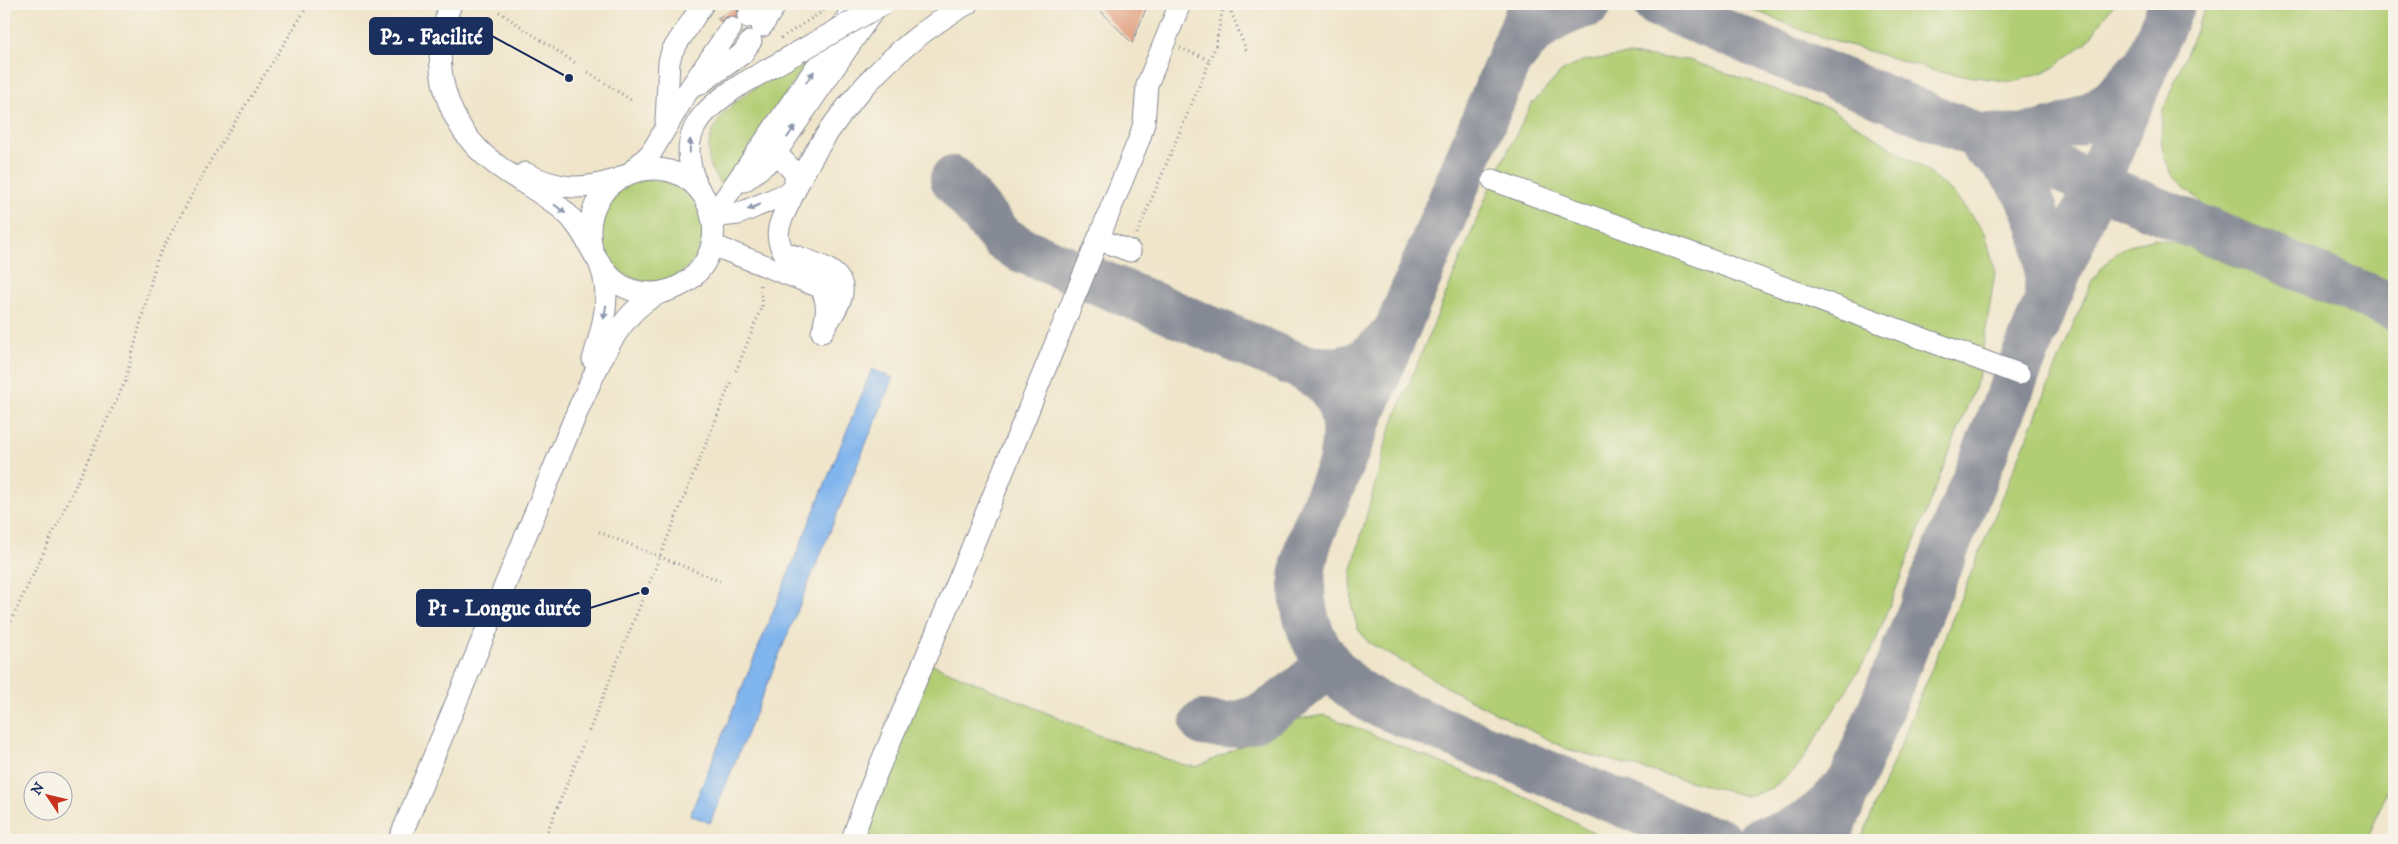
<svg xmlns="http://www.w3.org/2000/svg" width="2398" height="844" viewBox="0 0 2398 844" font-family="'IM FELL DW Pica',serif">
<rect width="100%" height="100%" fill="#f7f3e8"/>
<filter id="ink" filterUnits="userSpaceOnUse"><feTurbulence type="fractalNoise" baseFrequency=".02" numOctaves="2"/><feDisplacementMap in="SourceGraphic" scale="10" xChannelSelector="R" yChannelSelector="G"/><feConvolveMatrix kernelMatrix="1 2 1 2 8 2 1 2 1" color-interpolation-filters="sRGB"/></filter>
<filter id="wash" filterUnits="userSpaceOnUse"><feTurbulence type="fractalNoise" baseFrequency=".0096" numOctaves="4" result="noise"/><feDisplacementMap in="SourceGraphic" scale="20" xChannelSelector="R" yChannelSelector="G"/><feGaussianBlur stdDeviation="1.12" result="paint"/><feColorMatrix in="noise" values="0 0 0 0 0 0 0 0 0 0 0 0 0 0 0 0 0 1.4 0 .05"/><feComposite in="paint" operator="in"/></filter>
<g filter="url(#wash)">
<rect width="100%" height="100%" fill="#f0e5ca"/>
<!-- green -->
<g fill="#b2ce74" stroke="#667e69">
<path d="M1740 4H2114L2087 42 2050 70 2013 82 1938 72 1806 32Z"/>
<path d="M2207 4H2394V285L2208 209 2173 176 2164 157 2161 139 2162 112Z"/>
<path d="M1627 55 1689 60 1831 109 1926 170 1953 193 1985 232 1995 273 1978 379 1873 648 1798 767 1770 790 1746 796 1567 749 1459 694 1368 642 1358 629 1352 608 1351 573 1389 432 1493 180 1531 105 1561 72 1582 61Z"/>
<path d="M799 62 804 66 723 188C719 181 712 173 710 165 698 111 762 85 799 62Z"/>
<circle cx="652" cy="231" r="51"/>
<path d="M2155 238 2179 244 2394 330V774L2367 840H1861L2092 280C2115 251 2118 247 2155 238Z"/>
<path d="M932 664 1108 739 1181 764 1197 767 1298 719 1325 715 1534 801 1606 840H867L880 794Z"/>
</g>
<!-- water -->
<path fill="#7fb4ed" stroke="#4d72a6" d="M872 369 893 378 710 823 690 815Z"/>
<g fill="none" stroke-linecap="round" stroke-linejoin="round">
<!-- taxiway -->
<g stroke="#868a94" stroke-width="46">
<path d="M1532 4 1310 539C1288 606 1313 666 1374 702L1703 837 1719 840"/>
<path d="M1656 4 2394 307"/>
<path d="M1516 52C1533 27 1560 12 1589 4"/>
<path d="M1987 136C2044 141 2101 122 2136 75"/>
<path d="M1983 145C2032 182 2050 231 2047 291"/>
<path d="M953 179 1002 238 1020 249 1299 366"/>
<path d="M1342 456C1346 434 1345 408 1331 389 1323 378 1309 372 1299 366 1346 375 1366 368 1396 331"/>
<path d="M1203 723C1257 735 1289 696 1329 665"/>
<path d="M1759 840C1795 835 1823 816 1845 787"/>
<path d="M1827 840 2058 274 2172 4"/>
</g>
</g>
<g id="blocks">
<!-- building -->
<g fill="#e09b7a">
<path d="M1094 4H1148L1132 43Z"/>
<path d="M735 8 738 10 736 17H726L721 21 717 18Z"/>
</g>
</g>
</g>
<g filter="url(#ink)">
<use href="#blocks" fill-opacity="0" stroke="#868a94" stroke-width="1"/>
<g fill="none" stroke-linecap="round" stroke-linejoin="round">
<defs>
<g id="minor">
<path d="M451 4C427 61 445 126 494 163 516 180 542 192 563 210 597 239 596 293 652 293 668 293 685 285 696 274 710 259 717 238 712 218 695 137 573 163 592 249"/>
<path d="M748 17 757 4"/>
<path d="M762 26 776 4"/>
<path d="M698 85 742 54 751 41"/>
<path d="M666 121 669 62 672 51 703 4"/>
<path d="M631 172 651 153 686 94 731 28"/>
<path d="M525 173C557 189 581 191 615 180"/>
<path d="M1493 180 2019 374"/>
<path d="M744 181 771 160 877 5"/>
<path d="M699 190C674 137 698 112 742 84"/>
<path d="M712 217 826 53 855 4"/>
<path d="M712 217 738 214 795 190V173L776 153"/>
<path d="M1098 239 1130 251"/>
<path d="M712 245 820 287C828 299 828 311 824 325"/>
<path d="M822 332C828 321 837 310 841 298 850 267 804 261 784 252 771 233 783 217 791 199 826 119 891 46 967 4"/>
<path d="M593 360C602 328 613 297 600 265"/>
<path d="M399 840 580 405C599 365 618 311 662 292"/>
<path d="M852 840 869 791 957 584 1140 137 1144 123 1147 85 1180 4"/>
</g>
</defs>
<!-- minor casing -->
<use href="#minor" stroke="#868a94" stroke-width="23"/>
<!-- path -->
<g stroke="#868a94" stroke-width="3" stroke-dasharray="1 4" stroke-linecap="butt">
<path d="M1224 6 1230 9 1247 52"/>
<path d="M499 12 577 64"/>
<path d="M781 38 831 6"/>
<path d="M1210 60 1216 44 1223 8"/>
<path d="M588 72 631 100"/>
<path d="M1137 234 1210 60 1180 48"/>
<path d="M736 371 762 306 760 284"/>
<path d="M599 532 720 581"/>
<path d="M4 640 9 625 125 382 157 259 211 160 309 4"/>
<path d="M589 731 731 382"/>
<path d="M544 840 584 742"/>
</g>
<!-- minor -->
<use href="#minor" stroke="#fff" stroke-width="21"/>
<defs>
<path id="minor-bridge" d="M742 84 883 4"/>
</defs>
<!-- minor-bridge casing -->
<use href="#minor-bridge" stroke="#868a94" stroke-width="23" stroke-linecap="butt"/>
<!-- minor-bridge -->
<use href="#minor-bridge" stroke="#fff" stroke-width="21"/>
</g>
<!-- one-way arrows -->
<defs><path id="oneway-solid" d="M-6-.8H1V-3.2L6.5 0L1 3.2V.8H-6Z" transform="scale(1.25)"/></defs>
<g fill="#8d97ae">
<use href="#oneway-solid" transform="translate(810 77) rotate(-55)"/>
<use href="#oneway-solid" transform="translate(791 132) rotate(-56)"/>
<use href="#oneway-solid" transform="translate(690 146) rotate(-88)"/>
<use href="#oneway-solid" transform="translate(754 207) rotate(158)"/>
<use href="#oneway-solid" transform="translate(560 209) rotate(38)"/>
<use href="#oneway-solid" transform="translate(605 312) rotate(100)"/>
</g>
</g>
<!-- callouts -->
<path fill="none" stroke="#1b2f5e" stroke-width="2" d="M569 78L492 36M645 591L590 608"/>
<g fill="#1b2f5e" stroke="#f7f3e8" stroke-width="2">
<circle cx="569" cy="78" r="5"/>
<circle cx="645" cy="591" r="5"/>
</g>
<g fill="#1b2f5e" stroke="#1b2f5e" stroke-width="2">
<rect x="370" y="18" width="122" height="36" rx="5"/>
<rect x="417" y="590" width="173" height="36" rx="5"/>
</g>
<g font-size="21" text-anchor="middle" font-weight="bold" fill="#fff">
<text x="431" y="44">P2 - Facilité</text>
<text x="504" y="615">P1 - Longue durée</text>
</g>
<!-- margin -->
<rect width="2398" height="844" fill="none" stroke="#f7f3e8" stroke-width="20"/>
<!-- north arrow -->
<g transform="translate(48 796) rotate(305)"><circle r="24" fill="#f7f3e8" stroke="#9fa5b1"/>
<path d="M0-4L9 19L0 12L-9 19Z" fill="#c8321e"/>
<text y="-8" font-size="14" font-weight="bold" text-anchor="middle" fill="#1b2f5e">N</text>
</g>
</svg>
